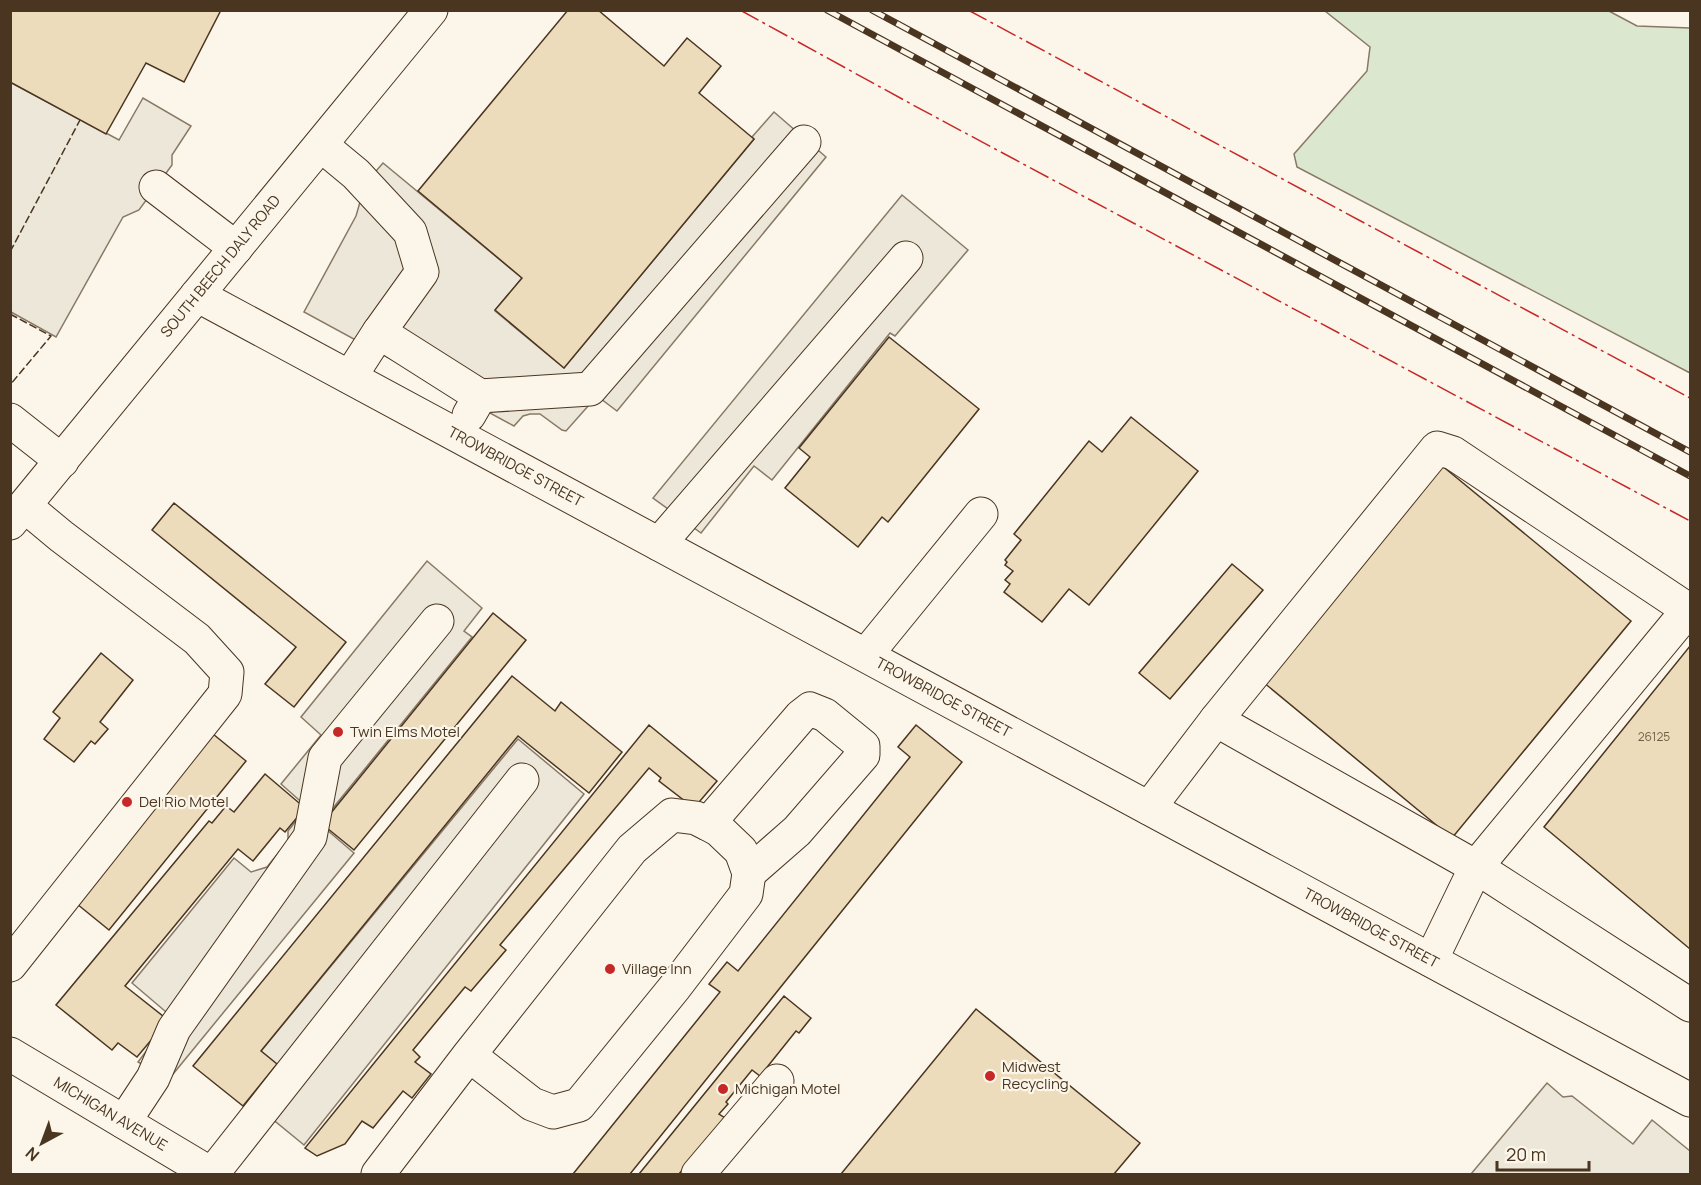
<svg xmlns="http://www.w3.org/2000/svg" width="1701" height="1185" viewBox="0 0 1701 1185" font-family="Manrope,sans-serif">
<rect width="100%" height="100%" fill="#fbf6e9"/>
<!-- green -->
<path fill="#dce7d0" stroke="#887966" stroke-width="1.5" d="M1607 10 1637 26 1690 28V373L1297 167 1294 154 1367 71 1370 47 1325 11Z"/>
<!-- parking -->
<g fill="#ede7d9" stroke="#887966" stroke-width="1.5">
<path d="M10 82 119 140 143 98 191 126 172 155V165L139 210 123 217 56 337 11 312Z"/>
<path d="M774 112 826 157 617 411 597 396 566 431 562 430 540 414H530L523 416 514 426 304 312 356 216 360 202 356 194 383 163 522 278 495 311 564 368 754 139 752 137Z"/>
<path d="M902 195 968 250 895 336 890 333 772 480 754 466 701 533 653 498Z"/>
<path d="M427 561 482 608 464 631 472 637 320 824 354 853 169 1079 138 1062 172 1017 132 983 234 858 251 872 267 867 288 841V831L307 807 281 784 321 735 301 717Z"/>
<path d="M518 739 584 794 304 1145 248 1099 277 1064 261 1051Z"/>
<path d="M1547 1083 1563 1097 1572 1096 1633 1144 1652 1120 1690 1151V1174H1471Z"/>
</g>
<!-- building -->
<g fill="#ecdcbc" stroke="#4a3520" stroke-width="1.5">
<path d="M10 10H221L184 82 146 63 106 134 10 82Z"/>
<path d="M568 10H598L664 66 687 38 721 66 699 93 754 139 564 368 495 310 522 278 418 191Z"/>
<path d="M889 337 979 409 888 522 882 517 858 547 785 488 810 457 799 448Z"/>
<path d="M1131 417 1198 471 1089 605 1069 589 1042 622 1004 592 1010 584 1005 580 1013 571 1005 565 1007 562 1005 560 1021 540 1014 534 1089 441 1102 452Z"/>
<path d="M1435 460 1631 621 1452 838 1257 677Z"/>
<path d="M174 503 346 642 294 707 265 684 296 647 152 530Z"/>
<path d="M1232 564 1263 590 1170 699 1139 673Z"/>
<path d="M493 613 526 640 354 850 322 824Z"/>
<path d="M1690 646V949L1544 827Z"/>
<path d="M101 653 133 680 100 722 108 729 95 744 91 741 74 762 44 739 60 718 53 712Z"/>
<path d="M512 676 555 711 561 702 622 752 589 793 518 736 261 1051 277 1064 243 1106 193 1066Z"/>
<path d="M649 725 717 781 694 808 659 781 661 778 649 768 500 945 506 950 471 991 465 987 413 1050 420 1057 415 1062 431 1074 412 1098 403 1091 373 1128 362 1121 345 1144 317 1156 305 1148Z"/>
<path d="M916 725 962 762 630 1174H573L720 992 709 984 727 962 738 971 910 757 898 747Z"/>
<path d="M213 734 246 761 109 930 77 904Z"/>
<path d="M265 774 305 808 285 832 280 828 253 861 238 849 125 986 168 1020 137 1057 118 1043 112 1050 56 1005 209 821 212 823 226 806 234 812Z"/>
<path d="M784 996 811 1018 799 1033 796 1031 760 1076 752 1070 726 1102 728 1104 719 1114 725 1118 679 1174H639Z"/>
<path d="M976 1009 1140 1143 1114 1174H841Z"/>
</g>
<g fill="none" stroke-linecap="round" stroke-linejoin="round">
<defs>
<g id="minor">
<path d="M321 145 356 174 410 232 422 272 379 332 350 377"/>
<path d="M156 187 236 248"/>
<path id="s1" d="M197 295 1690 1100"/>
<path d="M379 332 480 396 469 415"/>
<path d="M480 396 590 389 804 142"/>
<path d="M10 420 62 461"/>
<path d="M659 544 906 258"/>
<path d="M866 655 981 514"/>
<path d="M1216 720 1437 448 1453 453 1690 611"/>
<path d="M1149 808 1216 720 1476 867 1689 609"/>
<path d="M708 824 801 716 810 709 825 715 863 746V755L797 831 749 873"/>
<path d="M1431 960 1476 867 1690 1005"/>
<path d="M10 965 225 694 227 672 197 639 61 536 25 506"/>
<path d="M124 1122 153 1078 174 1029 310 837 325 758 437 621"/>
<path d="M212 1174 522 780"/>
<path d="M378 1174 469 1055 632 849 672 815 696 818 708 824 719 830 741 851 749 873 746 894 675 987 579 1105 553 1112 532 1104 469 1055"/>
<path d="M698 1174 777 1081"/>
</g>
<g id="major">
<path id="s2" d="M10 523 431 10"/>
<path id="s3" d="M10 1054 211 1174"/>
</g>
</defs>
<!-- minor casing -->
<use href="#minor" stroke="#4a3520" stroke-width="35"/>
<!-- major casing -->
<use href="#major" stroke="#4a3520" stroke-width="35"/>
<!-- minor -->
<use href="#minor" stroke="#fbf6e9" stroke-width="33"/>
<!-- major -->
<use href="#major" stroke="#fbf6e9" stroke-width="33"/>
<defs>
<g id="rail">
<path d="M827 10 1690 476"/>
<path d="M872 10 1690 452"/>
</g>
</defs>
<!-- rail casing -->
<use href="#rail" stroke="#4a3520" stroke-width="7"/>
<!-- rail -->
<use href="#rail" stroke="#fbf6e9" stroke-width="4.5" stroke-dasharray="14" stroke-linecap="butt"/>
<!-- fence -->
<g stroke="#4a3520" stroke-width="1.5" stroke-dasharray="8 3" stroke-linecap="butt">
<path d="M10 252 80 120"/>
<path d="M10 314 51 336 10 385"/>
</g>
<!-- power -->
<g stroke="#c62828" stroke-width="1.5" stroke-dasharray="21 4.5 3 4.5" stroke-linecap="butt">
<path d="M740 10 913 105 1690 521"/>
<path d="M968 10 1690 398"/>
</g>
</g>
<!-- markers -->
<g fill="#c62828" stroke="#fbf6e9" stroke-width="2">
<circle cx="338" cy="732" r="6"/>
<circle cx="127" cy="802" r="6"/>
<circle cx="610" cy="969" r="6"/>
<circle cx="990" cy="1076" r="6"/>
<circle cx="723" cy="1089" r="6"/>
</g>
<g text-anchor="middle" stroke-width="4.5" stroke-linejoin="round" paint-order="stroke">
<!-- number labels -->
<g font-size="12" fill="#725f47">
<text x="1654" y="741">26125</text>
</g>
<!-- street labels -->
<g font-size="15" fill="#4a3520" stroke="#fbf6e9">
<text dy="5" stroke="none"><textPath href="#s2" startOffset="332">SOUTH BEECH DALY ROAD</textPath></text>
<text dy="5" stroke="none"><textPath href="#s1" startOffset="362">TROWBRIDGE STREET</textPath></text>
<text dy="5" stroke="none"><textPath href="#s1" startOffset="848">TROWBRIDGE STREET</textPath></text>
<text dy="5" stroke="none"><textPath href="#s1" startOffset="1334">TROWBRIDGE STREET</textPath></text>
<text dy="5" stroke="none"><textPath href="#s3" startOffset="117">MICHIGAN AVENUE</textPath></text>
</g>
<!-- poi labels -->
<g font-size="15" fill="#4a3520" stroke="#fbf6e9" text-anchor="start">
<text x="350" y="737">Twin Elms Motel</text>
<text x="139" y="807">Del Rio Motel</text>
<text x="622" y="974">Village Inn</text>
<text x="1002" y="1072">Midwest<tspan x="1002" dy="17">Recycling</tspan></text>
<text x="735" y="1094">Michigan Motel</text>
</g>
</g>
<!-- border -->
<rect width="1701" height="1185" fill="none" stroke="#4a3520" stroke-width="24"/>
<!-- north arrow -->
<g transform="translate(42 1143) rotate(221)" stroke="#fbf6e9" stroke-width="4.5" paint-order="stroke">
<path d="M0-4.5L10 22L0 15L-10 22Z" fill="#4a3520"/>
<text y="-9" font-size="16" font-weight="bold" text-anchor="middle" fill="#4a3520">N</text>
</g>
<!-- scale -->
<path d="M1497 1161v9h92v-9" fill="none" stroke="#4a3520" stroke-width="3"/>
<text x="1506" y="1161" font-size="18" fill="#4a3520" stroke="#fbf6e9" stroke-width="4.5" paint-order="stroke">20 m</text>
</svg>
